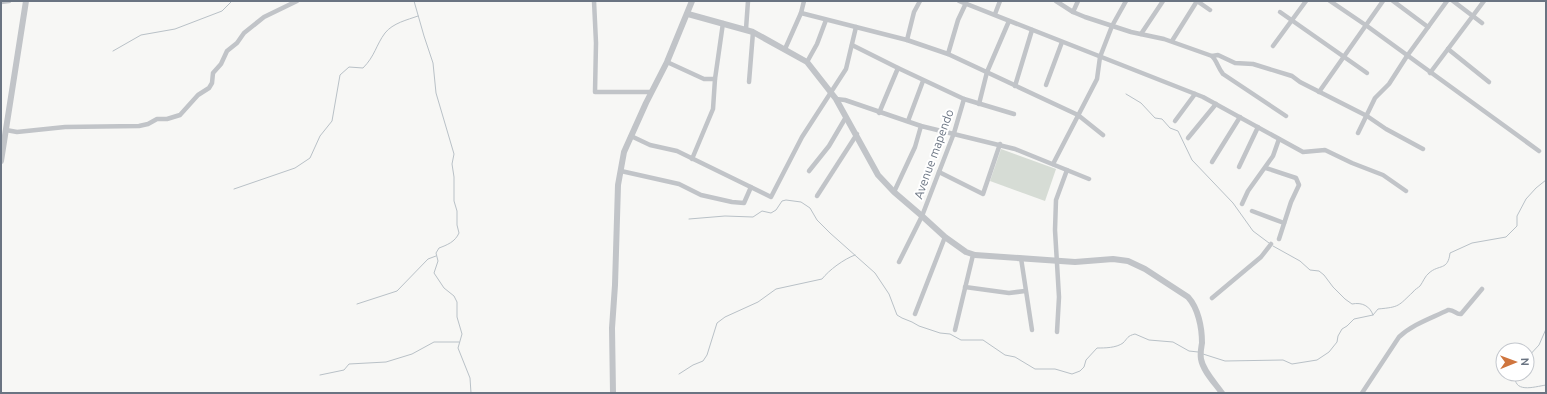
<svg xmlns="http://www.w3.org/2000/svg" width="1547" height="394" viewBox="0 0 1547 394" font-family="Ubuntu,sans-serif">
<rect width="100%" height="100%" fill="#f7f7f5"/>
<!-- green -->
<path fill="#d6dcd5" d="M1001 149 1056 169 1045 201 990 181Z"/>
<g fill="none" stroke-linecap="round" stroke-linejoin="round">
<!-- stream -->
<g stroke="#b9c1c7" stroke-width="1">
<path d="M414 1 424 36 433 63 436 93 454 154 452 164 454 177V201L457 211V225L459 233C455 242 447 245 439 248L436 253 438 261 434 273 444 288 454 296 457 302V317L462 334 458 348 470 378 471 393"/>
<path d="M113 51 141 35 175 29 222 11 232 1"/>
<path d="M1126 94 1141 103 1155 118 1162 119 1170 128 1178 131 1192 160 1233 203 1253 231 1269 243"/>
<path d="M234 189 295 168 310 158 320 136 332 121 340 75 349 67 363 68C375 56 376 45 385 33 393 23 407 20 418 16"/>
<path d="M689 219 725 216 753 217 762 211 771 213 776 210 782 201 786 200 801 202 810 208 817 220 830 233 875 273 889 294 897 315 902 318 912 322 919 326 940 333 950 334 961 340H983L1005 355 1015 357 1035 369H1055L1072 374 1080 371 1084 367 1086 360 1097 348C1105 348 1116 348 1123 343 1128 338 1127 336 1135 334L1149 340 1173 342 1189 351 1198 352"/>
<path d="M1273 246 1300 261 1310 270 1319 271 1324 275 1333 287 1345 299 1352 304C1362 302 1370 306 1373 315"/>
<path d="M357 304 397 291 428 259 436 256"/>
<path d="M1203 354 1225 361 1283 360 1292 364 1317 360 1329 352 1337 342 1338 336 1342 329 1347 326 1354 319 1373 315 1378 309C1400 307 1398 306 1413 292 1415 289 1418 288 1420 286 1423 282 1425 276 1429 273 1439 264 1448 271 1450 253L1472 243 1506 237 1517 226V216L1526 199 1536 188 1546 180"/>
<path d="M1527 358 1539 345 1546 329"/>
<path d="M679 374 693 365 703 361 707 355 717 323 725 317 758 302 776 289 822 279C829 270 844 259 855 255"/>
<path d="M1515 374C1513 394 1533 387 1546 385"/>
<path d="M320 375 344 370 349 364 386 362 412 354 434 342H459"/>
</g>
<!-- minor -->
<g stroke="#c1c4c8" stroke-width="4.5">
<path d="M594 1 596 43 595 92H651"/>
<path d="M959 1 1203 97 1303 152 1325 150 1352 163 1383 175 1406 191"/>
<path d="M1056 1 1073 12 1085 17 1131 32 1164 39 1212 56C1217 61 1218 68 1223 74L1286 116"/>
<path d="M1197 1 1210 10"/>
<path d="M1330 1 1367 26 1539 151"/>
<path d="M1393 1 1428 27"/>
<path d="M1453 1 1482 23"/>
<path d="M1 2 9 1"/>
<path d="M1073 12 1078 1"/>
<path d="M1280 12 1367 73"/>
<path d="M801 13 907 40 948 54 1078 115 1103 135"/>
<path d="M995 14 1000 1"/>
<path d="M746 29 748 1"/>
<path d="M1141 34 1163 1"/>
<path d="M907 40 914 12 920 1"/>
<path d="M1172 41 1197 1"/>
<path d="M852 45 898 68 964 99 1014 114"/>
<path d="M1273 46 1306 1"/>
<path d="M785 49 801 13 804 1"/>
<path d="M1448 49 1489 82"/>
<path d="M948 54 958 20 966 3"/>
<path d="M1212 56 1218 55 1235 63 1253 64 1292 76 1300 82 1367 116 1386 129 1423 149"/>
<path d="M667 62 704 79H715"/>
<path d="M807 62 817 44 826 20"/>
<path d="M1430 73 1484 1"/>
<path d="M749 82 753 32"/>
<path d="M1046 85 1062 42"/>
<path d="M1015 86 1032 30"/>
<path d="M1319 92 1383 1"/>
<path d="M836 99 845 100 921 126 1015 149 1089 179"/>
<path d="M979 104 987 72 1009 21"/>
<path d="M879 113 898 68"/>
<path d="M908 121 923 81"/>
<path d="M1175 121 1195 94"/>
<path d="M6 130 17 132 65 127 139 126 148 124 157 119H167L180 115 198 95 209 88 212 83 213 73 221 64 227 51 237 43 244 33 264 17 297 1"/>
<path d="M1358 133 1375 98 1389 84 1407 56 1447 1"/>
<path d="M631 136 650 145 677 151 771 197 802 137 846 69 856 27"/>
<path d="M1188 138 1216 104"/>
<path d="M692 159 713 109 715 79 723 23"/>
<path d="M1212 162 1240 117"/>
<path d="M1053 164 1097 79 1100 57 1112 26 1126 1"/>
<path d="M1239 167 1258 127"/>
<path d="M1266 168 1296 178 1299 185 1291 202 1279 239"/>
<path d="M621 171 679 184 701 195 732 202 744 203 751 187"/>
<path d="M809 171 829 146 846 117"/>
<path d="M939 172 983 194 1000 144"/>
<path d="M894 192 915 147 921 126"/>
<path d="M817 196 857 134"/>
<path d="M1242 204 1248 191 1273 156 1279 139"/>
<path d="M1252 211 1284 223"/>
<path d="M1021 258 1032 330"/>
<path d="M899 262 922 216 954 133 964 99"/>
<path d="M965 287 1009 293 1025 291"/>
<path d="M1212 298 1261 257 1271 244"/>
<path d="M915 314 945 237"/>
<path d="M955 330 973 255"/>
<path d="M1057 332 1059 297 1055 230 1056 200 1067 170"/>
<path d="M1362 393 1399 337C1413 324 1432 318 1448 310 1454 309 1456 315 1461 314L1482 289"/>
</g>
<!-- tertiary -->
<g stroke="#c1c4c8" stroke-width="6">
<path d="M688 14 753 32 807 62 836 99 878 175 894 192 922 216 945 237 966 252 975 255 1075 262 1113 259 1128 261 1145 269 1188 297C1198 308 1202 327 1202 343 1201 349 1200 353 1201 359 1203 371 1215 383 1222 393"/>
<path d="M1 161 26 1"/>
<path d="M613 393 612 328 615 285 618 185 624 152 646 103 667 62 692 1"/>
</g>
</g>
<g text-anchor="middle" stroke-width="4" stroke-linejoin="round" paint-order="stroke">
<!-- street labels -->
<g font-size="12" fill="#6a7482" stroke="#fff">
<text transform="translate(934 154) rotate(-70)" y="4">Avenue mapendo</text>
</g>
</g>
<!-- border -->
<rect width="1547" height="394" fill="none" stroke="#6a7482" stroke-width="4"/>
<!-- north arrow -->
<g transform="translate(1515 362) rotate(89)"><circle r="19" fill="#ffffff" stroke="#c3c7cd"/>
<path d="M0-3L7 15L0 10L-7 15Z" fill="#cf753e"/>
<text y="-6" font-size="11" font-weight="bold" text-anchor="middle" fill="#6a7482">N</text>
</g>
</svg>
